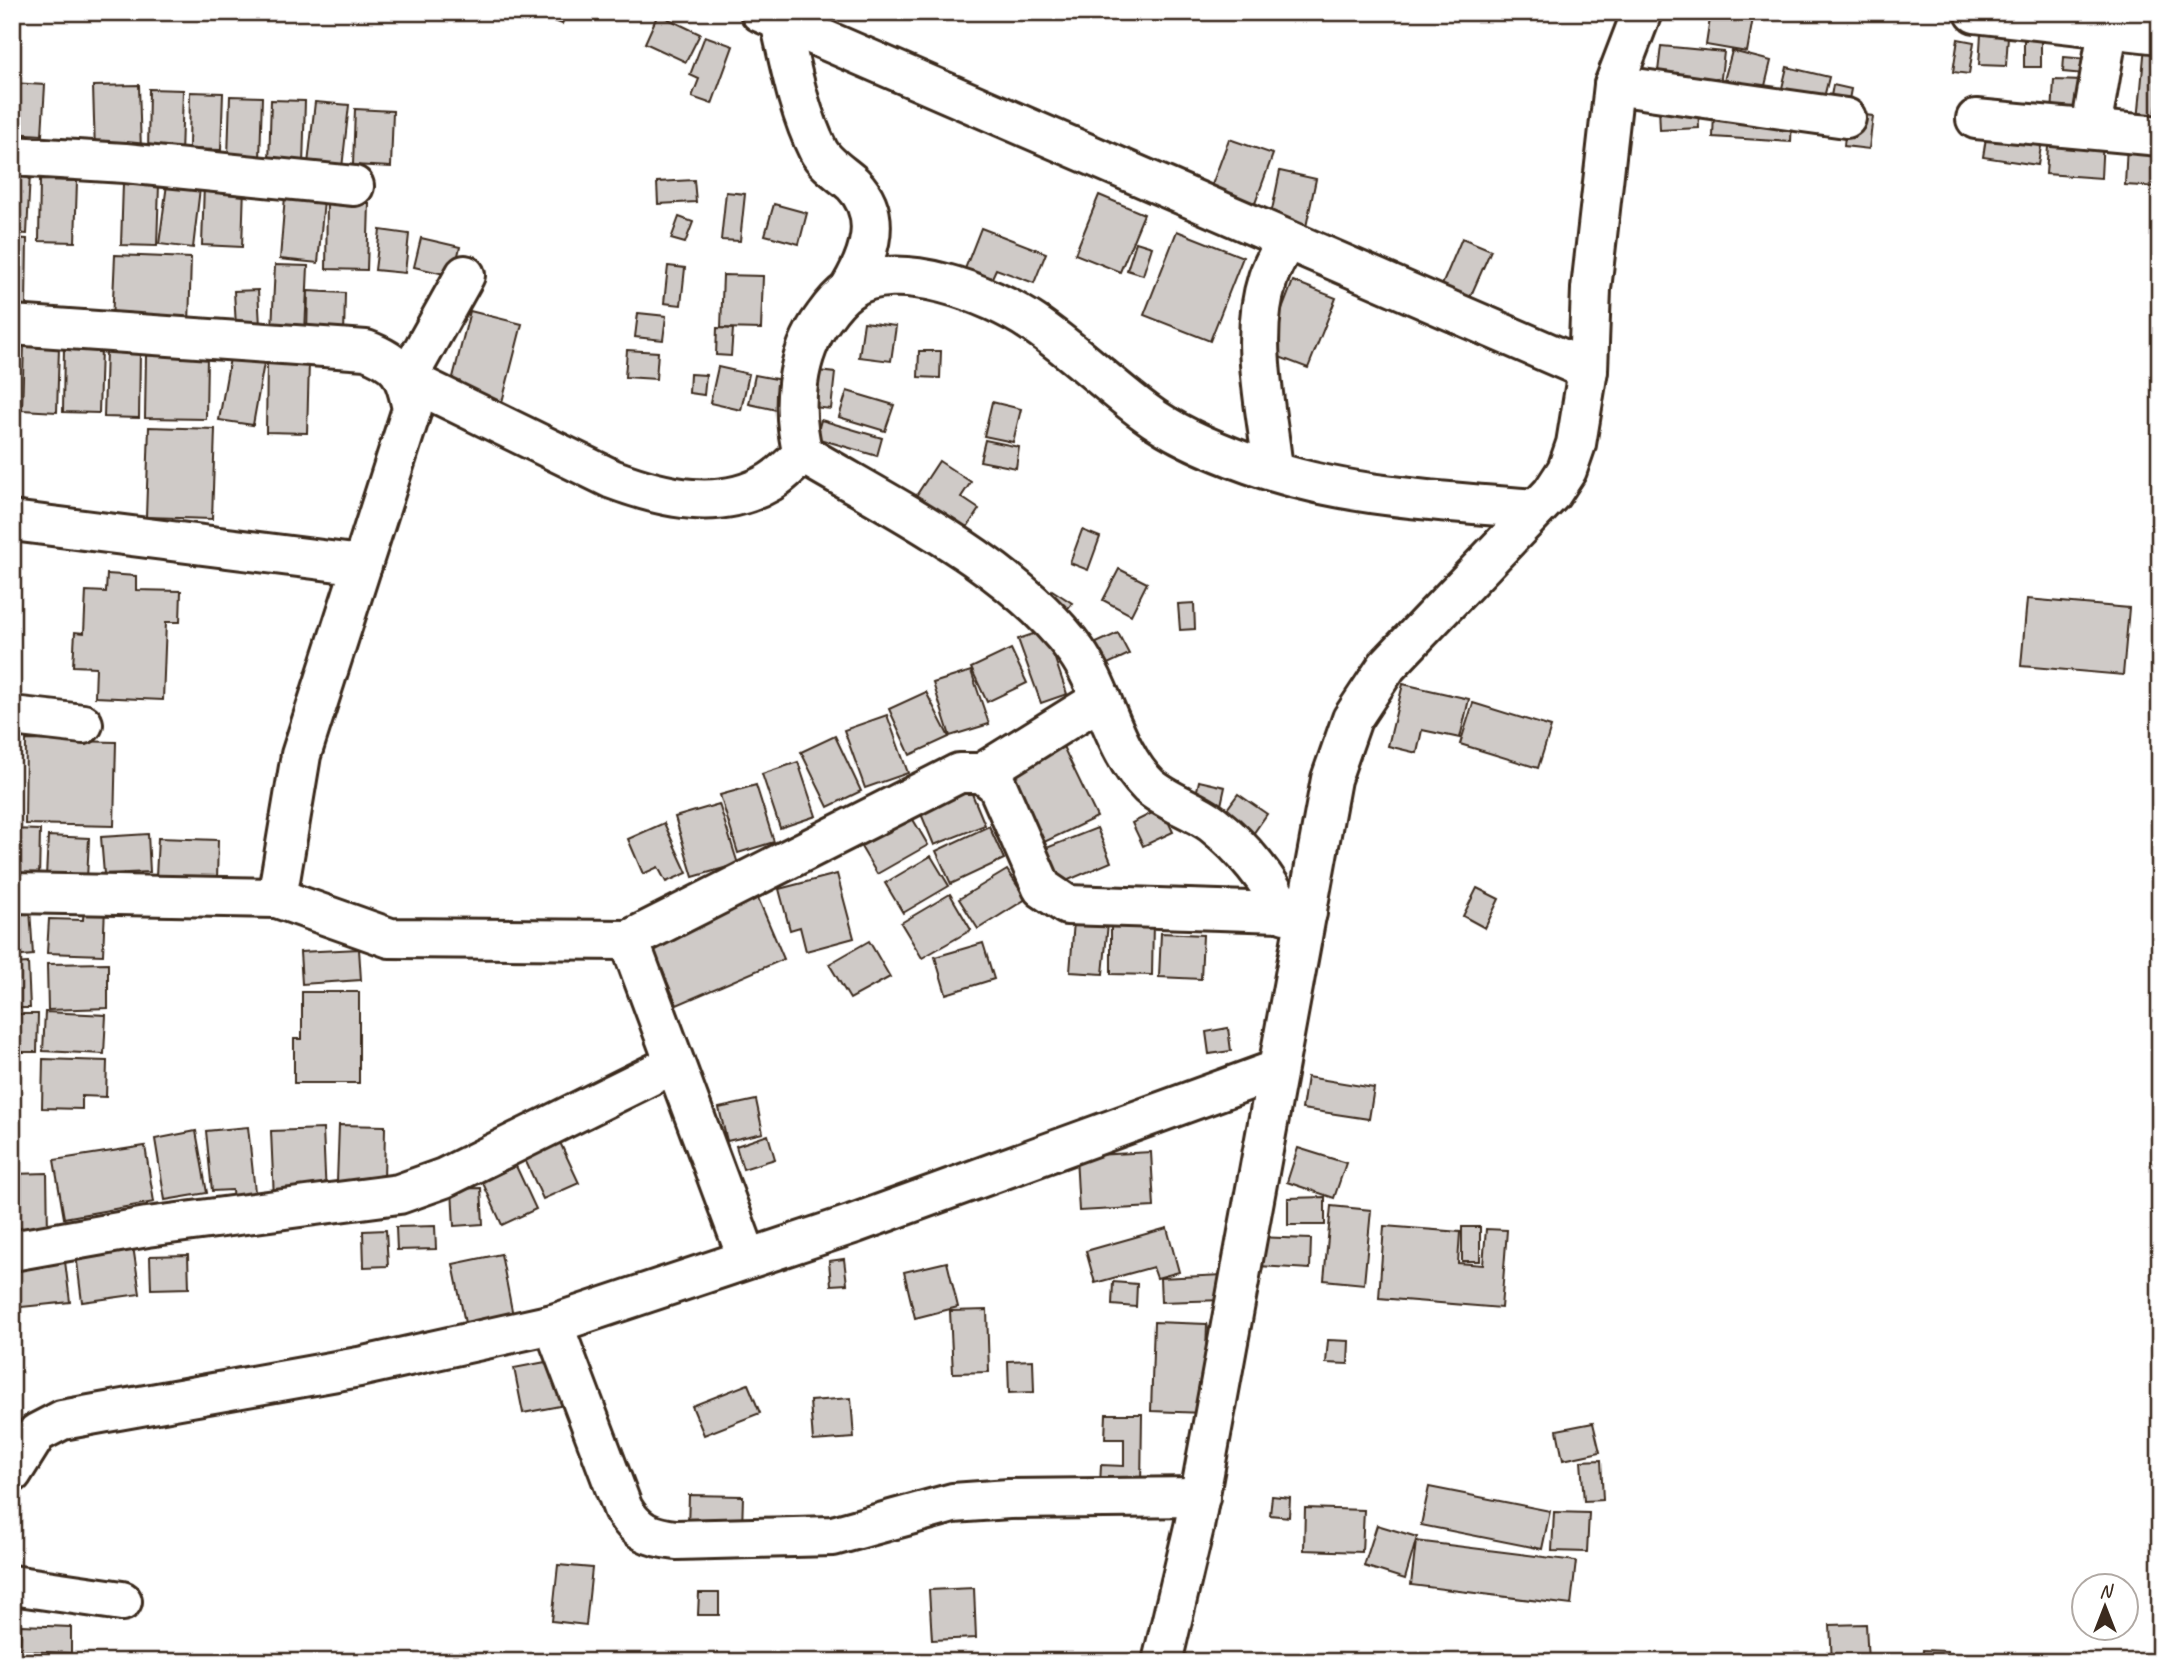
<svg xmlns="http://www.w3.org/2000/svg" width="2172" height="1674" viewBox="0 0 2172 1674" font-family="Caveat,sans-serif">
<rect width="100%" height="100%" fill="#fff"/>
<filter id="ink" filterUnits="userSpaceOnUse"><feTurbulence type="fractalNoise" baseFrequency=".0143" numOctaves="2"/><feDisplacementMap in="SourceGraphic" scale="14" xChannelSelector="R" yChannelSelector="G"/><feConvolveMatrix kernelMatrix="1 2 1 2 8 2 1 2 1" color-interpolation-filters="sRGB"/></filter>
<g filter="url(#ink)">
<!-- building -->
<g fill="#cfcac7" stroke="#3b2a1e" stroke-width="2">
<path d="M12 12H15L13 65H12Z"/>
<path d="M513 12H533L531 18Z"/>
<path d="M546 12H567L562 24 544 17Z"/>
<path d="M1711 12 1753 18 1747 52 1706 45Z"/>
<path d="M658 14 700 34 686 62 645 43Z"/>
<path d="M1981 34 2008 36 2006 66 1979 65Z"/>
<path d="M705 36 733 46 712 104 692 97 699 79 690 75Z"/>
<path d="M1958 39 1974 42 1969 74 1953 72Z"/>
<rect x="2024" y="40" width="17" height="27"/>
<path d="M2145 45 2160 46V84L2154 123 2138 121Z"/>
<path d="M1661 46 1724 52 1720 86 1657 80Z"/>
<path d="M1732 51 1771 61 1763 94 1723 84Z"/>
<path d="M2064 57 2086 59 2084 74 2063 72Z"/>
<path d="M1787 67 1829 77 1821 110 1779 101Z"/>
<path d="M2054 80 2083 81 2080 117 2052 115Z"/>
<path d="M12 83 45 85 42 135 12 133Z"/>
<path d="M139 85 141 151 95 152 93 86Z"/>
<path d="M1833 85 1851 89 1847 110 1829 107Z"/>
<path d="M149 89 183 90 181 156 148 155Z"/>
<path d="M190 92 223 93 221 150 189 149Z"/>
<path d="M230 96 262 97 260 159 228 158Z"/>
<path d="M271 100 305 101 303 165 269 164Z"/>
<path d="M315 102 349 105 342 168 308 164Z"/>
<path d="M1698 104 1699 128 1660 130 1659 106Z"/>
<path d="M355 109 393 111 391 167 353 165Z"/>
<path d="M1714 113 1792 117 1791 142 1713 137Z"/>
<path d="M1847 113 1873 116 1869 149 1844 146Z"/>
<path d="M1988 125 2043 134 2038 165 1983 157Z"/>
<path d="M2049 133 2103 137 2101 178 2046 174Z"/>
<path d="M1229 139 1273 154 1253 209 1209 193Z"/>
<path d="M2127 144 2160 146V187L2125 185Z"/>
<path d="M1280 171 1316 179 1306 227 1270 220Z"/>
<path d="M12 172 30 173 27 234 12 233Z"/>
<path d="M40 180 77 181 75 242 39 241Z"/>
<path d="M694 180 696 202 658 204 657 182Z"/>
<path d="M123 183 159 184 157 246 121 245Z"/>
<path d="M167 184 200 188 193 248 159 244Z"/>
<path d="M204 184 244 186 242 247 202 245Z"/>
<path d="M726 192 745 194 740 241 721 240Z"/>
<path d="M1099 195 1144 214 1120 272 1075 254Z"/>
<path d="M285 196 324 200 318 263 280 259Z"/>
<path d="M327 202 369 203 367 270 326 269Z"/>
<path d="M774 204 807 213 799 244 765 235Z"/>
<path d="M679 217 693 222 685 243 671 239Z"/>
<path d="M981 228 1046 253 1034 283 996 269 991 280 965 269Z"/>
<path d="M380 230 409 234 405 273 375 270Z"/>
<path d="M1177 231 1243 257 1210 341 1144 315Z"/>
<path d="M12 238 27 239 26 307 12 306Z"/>
<path d="M421 238 460 247 453 276 414 267Z"/>
<path d="M1462 238 1491 250 1465 309 1437 297Z"/>
<path d="M1136 242 1152 247 1143 275 1127 270Z"/>
<path d="M115 255 191 258 189 325 112 322Z"/>
<path d="M275 265 308 266 305 332 272 330Z"/>
<path d="M668 266 685 268 681 305 664 303Z"/>
<path d="M723 275 763 276 761 329 721 328Z"/>
<path d="M1293 281 1336 298 1308 368 1266 352Z"/>
<path d="M258 290 260 326 236 327 234 291Z"/>
<path d="M308 291 345 293 344 336 307 335Z"/>
<path d="M470 311 522 324 501 406 449 393Z"/>
<path d="M638 313 666 316 663 340 635 337Z"/>
<path d="M864 322 896 326 891 361 859 357Z"/>
<path d="M717 328 733 329 731 356 716 355Z"/>
<path d="M12 342H19L16 408H12Z"/>
<path d="M24 345 59 347 57 412 22 410Z"/>
<path d="M64 347 101 348 99 413 63 412Z"/>
<path d="M106 349 140 350 139 418 104 417Z"/>
<path d="M627 350 658 352 656 379 625 377Z"/>
<path d="M919 351H941L940 378 918 377Z"/>
<path d="M146 355 207 356 206 419 145 418Z"/>
<path d="M230 358 264 363 253 425 219 420Z"/>
<path d="M267 361 309 362 307 433 266 432Z"/>
<path d="M718 367 749 374 741 410 710 403Z"/>
<path d="M809 370 835 373 831 409 805 406Z"/>
<path d="M690 374 706 375 704 395 689 393Z"/>
<path d="M755 375 787 381 781 411 749 404Z"/>
<path d="M847 391 894 405 885 431 839 417Z"/>
<path d="M992 402 1021 409 1013 442 984 436Z"/>
<path d="M821 420 882 438 877 456 816 438Z"/>
<path d="M149 427 215 429 212 519 146 517Z"/>
<path d="M985 440 1019 447 1016 468 980 461Z"/>
<path d="M939 461 971 482 961 497 979 509 962 535 912 502Z"/>
<path d="M1082 530 1100 537 1088 570 1070 563Z"/>
<path d="M1119 569 1147 583 1131 615 1103 600Z"/>
<path d="M107 574 136 576V590L181 591 180 622H166L163 700 95 697 96 667 73 666 75 632 84 633 86 591 106 592Z"/>
<path d="M1052 590 1072 603 1060 619 1041 606Z"/>
<path d="M2027 599 2129 608 2123 675 2021 666Z"/>
<path d="M1194 603 1195 629 1180 630 1178 604Z"/>
<path d="M1045 630 1067 694 1041 703 1018 639Z"/>
<path d="M1118 633 1129 654 1091 672 1081 650Z"/>
<path d="M1011 649 1027 683 987 702 971 668Z"/>
<path d="M971 671 989 724 950 736 933 683Z"/>
<path d="M1403 684 1469 699 1460 738 1422 730 1417 753 1388 746Z"/>
<path d="M926 692 949 737 910 755 889 709Z"/>
<path d="M1473 703 1551 727 1538 768 1460 744Z"/>
<path d="M887 715 908 773 865 788 844 730Z"/>
<path d="M835 736 861 791 828 807 801 752Z"/>
<path d="M1058 736 1097 817 1038 845 999 764Z"/>
<path d="M26 740 116 742 114 826 25 824Z"/>
<path d="M798 762 816 816 780 828 762 774Z"/>
<path d="M1199 781 1225 787 1219 814 1193 808Z"/>
<path d="M756 785 774 842 738 853 720 795Z"/>
<path d="M970 789 985 825 934 845 919 809Z"/>
<path d="M1238 794 1267 814 1251 837 1222 816Z"/>
<path d="M719 804 738 864 693 877 675 817Z"/>
<path d="M1162 808 1173 832 1143 846 1132 823Z"/>
<path d="M908 811 928 845 877 874 857 840Z"/>
<path d="M664 823 687 873 666 882 658 867 643 874 628 839Z"/>
<path d="M989 826 1004 859 951 884 936 851Z"/>
<path d="M1097 828 1111 862 1059 884 1044 849Z"/>
<path d="M12 829 40 830 39 881 20 880 21 866 12 865Z"/>
<path d="M148 834 150 872 104 874 101 837Z"/>
<path d="M48 836 89 838 87 879 46 877Z"/>
<path d="M158 838 218 840 217 880 156 877Z"/>
<path d="M931 856 949 886 903 913 885 883Z"/>
<path d="M1007 870 1026 899 978 929 959 899Z"/>
<path d="M837 874 854 938 806 951 800 927 790 930 779 889Z"/>
<path d="M1477 888 1499 899 1485 928 1463 916Z"/>
<path d="M950 894 971 930 922 958 901 923Z"/>
<path d="M758 898 784 959 677 1005 651 944Z"/>
<path d="M84 906 105 907 103 955 47 953 49 919 83 920Z"/>
<path d="M30 909 33 955 12 957 14 910Z"/>
<path d="M1074 921 1108 923 1103 974 1070 972Z"/>
<path d="M1111 921H1153L1152 975 1111 974Z"/>
<path d="M1161 933 1203 935 1201 979 1159 977Z"/>
<path d="M869 941 890 977 850 999 829 964Z"/>
<path d="M983 943 994 979 946 994 935 957Z"/>
<path d="M359 949 361 980 302 984 300 952Z"/>
<path d="M28 963 30 1008H12V964Z"/>
<path d="M108 963V1008L48 1010 47 964Z"/>
<path d="M302 992H359V1083H294V1039H302Z"/>
<path d="M45 1012 106 1015 104 1054 43 1051Z"/>
<path d="M12 1014H38L37 1052H12Z"/>
<path d="M1228 1028 1231 1051 1209 1054 1206 1032Z"/>
<path d="M43 1059 107 1061 106 1097 82 1096V1109L42 1108Z"/>
<path d="M1307 1077 1374 1088 1369 1119 1302 1109Z"/>
<path d="M756 1100 763 1133 727 1141 719 1108Z"/>
<path d="M339 1125 385 1126 384 1183 337 1182Z"/>
<path d="M248 1127 256 1201 233 1203 232 1190 212 1191 206 1131Z"/>
<path d="M323 1129 326 1197 274 1199 271 1131Z"/>
<path d="M196 1131 207 1193 165 1200 155 1139Z"/>
<path d="M768 1135 775 1159 743 1169 736 1146Z"/>
<path d="M557 1136 579 1183 543 1199 522 1153Z"/>
<path d="M145 1146 154 1202 64 1218 54 1160Z"/>
<path d="M1298 1148 1346 1163 1334 1198 1287 1182Z"/>
<path d="M1151 1152 1154 1207 1079 1211 1076 1156Z"/>
<path d="M516 1166 536 1209 502 1225 482 1181Z"/>
<path d="M47 1173 48 1233 12 1234V1174Z"/>
<path d="M481 1188 483 1224 454 1226 452 1189Z"/>
<path d="M1325 1197V1225H1288V1198Z"/>
<path d="M1331 1206 1371 1210 1364 1284 1324 1280Z"/>
<path d="M435 1226 436 1249 397 1250 396 1227Z"/>
<path d="M1384 1226 1460 1232 1458 1263 1483 1265 1486 1229 1507 1230 1501 1308 1379 1298Z"/>
<rect x="1462" y="1227" width="18" height="34"/>
<path d="M1167 1228 1179 1272 1157 1278 1153 1267 1095 1283 1086 1251Z"/>
<path d="M386 1230 388 1266 364 1267 363 1231Z"/>
<path d="M1258 1237 1311 1239 1310 1269 1257 1266Z"/>
<path d="M133 1246 140 1294 82 1302 76 1254Z"/>
<path d="M64 1253 70 1302 12 1308V1259Z"/>
<path d="M501 1254 515 1326 466 1328 453 1264Z"/>
<path d="M188 1255 189 1288 151 1289 150 1256Z"/>
<path d="M844 1259 847 1284 831 1285 829 1261Z"/>
<path d="M947 1262 958 1307 915 1318 904 1272Z"/>
<path d="M1223 1275 1224 1300 1161 1302 1160 1278Z"/>
<path d="M1113 1282 1137 1284 1136 1307 1112 1305Z"/>
<path d="M987 1310 989 1372 953 1373 950 1311Z"/>
<path d="M1154 1322 1207 1324 1204 1413 1151 1411Z"/>
<path d="M1328 1340 1349 1341 1348 1364 1326 1363Z"/>
<path d="M556 1360 565 1405 523 1413 514 1368Z"/>
<path d="M1033 1360 1034 1392 1009 1393 1008 1361Z"/>
<path d="M748 1384 760 1413 704 1435 692 1406Z"/>
<path d="M851 1398 854 1438 813 1441 810 1401Z"/>
<path d="M1106 1414H1142L1141 1487 1100 1486 1101 1465 1124 1466V1439H1105Z"/>
<path d="M1593 1423 1600 1452 1563 1460 1557 1430Z"/>
<path d="M1601 1460 1603 1500 1584 1501 1581 1461Z"/>
<path d="M1429 1487 1550 1511 1542 1549 1421 1525Z"/>
<path d="M689 1495 743 1496 742 1531 688 1529Z"/>
<path d="M1272 1496 1290 1498 1289 1517 1270 1515Z"/>
<path d="M1305 1508 1364 1510 1362 1552 1304 1550Z"/>
<path d="M1554 1512 1589 1513 1587 1552 1552 1551Z"/>
<path d="M1377 1525 1417 1537 1405 1579 1364 1566Z"/>
<path d="M1416 1541 1576 1561 1571 1605 1411 1585Z"/>
<path d="M558 1565 592 1568 586 1625 552 1621Z"/>
<path d="M974 1588 976 1638 932 1640 929 1590Z"/>
<path d="M699 1593H719V1615H698Z"/>
<path d="M1866 1624 1868 1662H1832L1830 1625Z"/>
<path d="M21 1625 71 1627V1653L20 1651Z"/>
<path d="M1923 1650 1947 1651V1662H1922Z"/>
</g>
<g fill="none" stroke-linecap="round" stroke-linejoin="round">
<defs>
<g id="minor">
<path d="M760 12 1588 370"/>
<path d="M1975 13 2160 34"/>
<path d="M780 21C790 64 798 110 818 150 825 164 842 174 853 184 884 216 869 256 850 288"/>
<path d="M1614 85 1846 118"/>
<path d="M1976 119 2160 136"/>
<path d="M2091 129 2111 12"/>
<path d="M12 156 125 163 354 186"/>
<path d="M465 275 407 379 612 479C663 498 720 512 770 482 782 475 793 463 803 454"/>
<path d="M12 325 366 350C400 363 405 374 412 409L301 755 277 898"/>
<path d="M1273 470C1267 408 1248 340 1268 278 1272 265 1280 252 1287 240"/>
<path d="M12 521 362 565"/>
<path d="M12 716 83 724"/>
<path d="M982 773 1101 699"/>
<path d="M12 893 277 898 390 938 629 940 959 773H982L997 785 1042 888 1067 905 1307 913"/>
<path d="M1285 914C1270 880 1242 847 1213 824 1193 809 1167 802 1149 786 1114 752 1104 690 1076 651 1014 566 892 507 803 454 791 409 795 355 824 317 831 307 839 297 849 290 895 256 992 295 1033 323 1073 350 1107 384 1145 412 1175 435 1214 451 1250 464 1342 497 1440 501 1536 509"/>
<path d="M629 940 747 1257"/>
<path d="M12 1251 147 1227 399 1194 444 1178 674 1064"/>
<path d="M553 1324 623 1509C637 1532 650 1537 676 1540L833 1536 953 1503 1009 1499 1200 1497"/>
<path d="M12 1473 37 1433 62 1420 359 1367 553 1324 853 1224 1276 1070"/>
<path d="M12 1585 122 1601"/>
<path d="M1162 1662 1194 1527 1331 779 1352 719 1387 666 1552 493 1567 470 1576 444 1588 370 1591 289 1614 85 1642 12"/>
</g>
</defs>
<!-- minor casing -->
<use href="#minor" stroke="#3b2a1e" stroke-width="44"/>
<!-- minor -->
<use href="#minor" stroke="#fff" stroke-width="38"/>
</g>
</g>
<!-- margin -->
<rect width="2172" height="1674" fill="none" stroke="#fff" stroke-width="42"/>
<rect x="21" y="21" width="2130" height="1632" fill="none" stroke="#3b2a1e" stroke-width="2.5" filter="url(#ink)"/>
<!-- north arrow -->
<g transform="translate(2105 1607)"><circle r="33" fill="#ffffff" stroke="#b1aaa5" stroke-width="2"/>
<path d="M0-5L12 26L0 18L-12 26Z" fill="#3b2a1e"/>
<text y="-10" font-size="19" font-weight="bold" text-anchor="middle" fill="#3b2a1e">N</text>
</g>
</svg>
